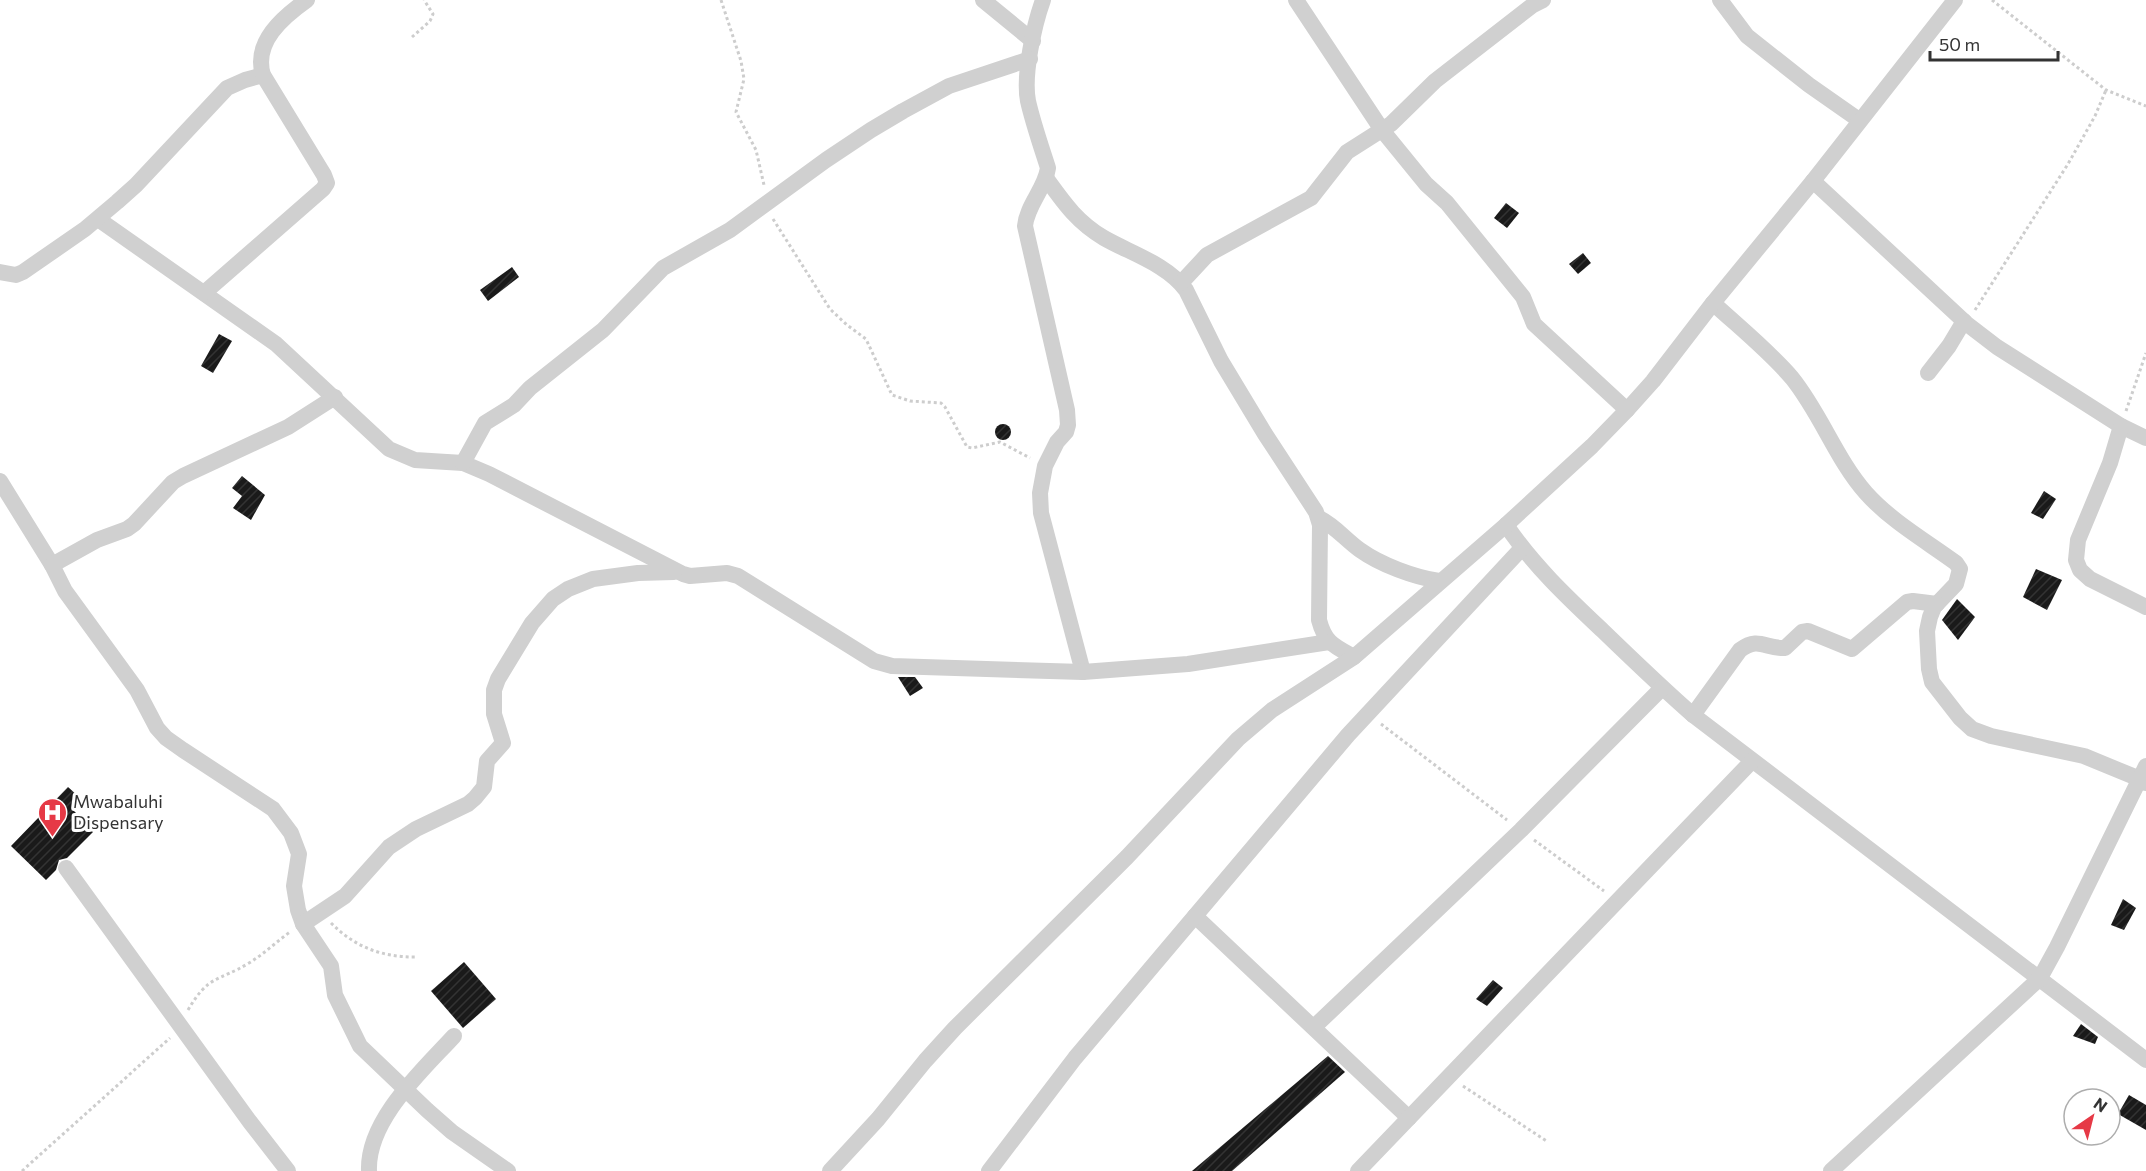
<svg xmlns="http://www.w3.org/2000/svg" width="2146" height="1171" viewBox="0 0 2146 1171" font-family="Commissioner,sans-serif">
<defs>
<pattern id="building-hatch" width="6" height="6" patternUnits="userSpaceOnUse" patternTransform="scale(1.5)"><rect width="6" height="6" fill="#1a1a1a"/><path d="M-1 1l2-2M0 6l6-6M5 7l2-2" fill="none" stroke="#333"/></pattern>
</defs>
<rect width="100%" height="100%" fill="#fff"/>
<!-- building -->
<g fill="url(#building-hatch)">
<path d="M1506 203 1519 213 1507 228 1494 218Z"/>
<path d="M1583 253 1591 263 1578 274 1569 264Z"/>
<path d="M512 267 519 277 488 301 480 290Z"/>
<path d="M219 334 232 341 213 373 201 366Z"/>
<circle cx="1003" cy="432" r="8"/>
<path d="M242 476 265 495 251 520 233 508 242 496 232 488Z"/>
<path d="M2044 491 2056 499 2043 519 2031 513Z"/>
<path d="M2036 569 2062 580 2047 610 2023 597Z"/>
<path d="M1957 599 1975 617 1958 640 1942 620Z"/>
<path d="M898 677H915L923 688 910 696Z"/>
<path d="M68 787 78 796 74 800 79 804 73 810 94 831 67 858 59 860 56 870 46 880 11 846Z"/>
<path d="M2123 899 2136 908 2124 930 2111 925Z"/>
<path d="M464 962 496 999 463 1028 431 991Z"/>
<path d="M1493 980 1503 988 1487 1006 1476 999Z"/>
<path d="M2081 1024 2098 1037 2095 1044 2073 1036Z"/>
<path d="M1328 1056 1345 1072 1232 1171H1192Z"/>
<path d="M2129 1095 2146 1105V1130L2118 1114Z"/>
</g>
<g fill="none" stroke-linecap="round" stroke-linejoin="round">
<!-- path -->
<g stroke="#cdcdcd" stroke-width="3" stroke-dasharray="3 3" stroke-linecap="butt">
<path d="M721 0 741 61 744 79 736 112 756 150 764 185"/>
<path d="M1992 0 2106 90 2146 106"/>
<path d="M412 37 430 21 433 14 424 0"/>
<path d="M773 219 830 309 847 325 866 339 892 395 910 401 941 403 945 407 967 447 972 448 1000 442 1030 458"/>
<path d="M1975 310 2068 164 2095 116 2106 90"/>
<path d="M2126 411 2146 353"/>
<path d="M1381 724 1507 820"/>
<path d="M1534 840 1604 891"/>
<path d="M331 923C355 947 381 957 415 957"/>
<path d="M188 1010C209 974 218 982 249 963 264 954 276 942 290 932"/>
<path d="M1463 1086 1548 1142"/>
<path d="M22 1171 170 1038"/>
</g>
<!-- minor -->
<g stroke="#d0d0d0" stroke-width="16">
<path d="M983 0 1033 41"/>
<path d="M1043 0C1034 25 1023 75 1028 101 1033 123 1041 146 1048 168 1045 189 1027 205 1025 226L1067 410 1068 425 1066 432 1057 442 1045 466 1040 493 1041 513 1083 672"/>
<path d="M1296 0 1382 130 1426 184 1447 203 1523 297 1534 324 1627 410"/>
<path d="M1720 0 1747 36 1809 85 1859 120"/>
<path d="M1046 178C1064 203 1077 222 1104 238 1130 253 1167 264 1186 290L1221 361 1265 434 1316 512 1320 525 1319 620C1325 643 1334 646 1354 657"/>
<path d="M1813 181 1967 324 1997 347 2121 426 2146 438"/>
<path d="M98 219 276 344 389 449 415 460 463 463 489 474 683 574 690 576 727 573 738 576 874 661 892 666 1083 672 1188 664 1329 642"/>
<path d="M0 272 16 275 23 272 85 229 117 202 136 185 227 88 245 80 263 75"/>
<path d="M1181 283 1207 255 1311 198 1347 152 1391 124 1435 81 1533 5 1543 0"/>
<path d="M204 293 323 189 327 183 324 175 263 75C253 42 283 17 307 0"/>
<path d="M1713 303C1739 327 1769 351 1792 378 1821 414 1836 459 1866 493 1891 521 1926 541 1956 563L1960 569 1956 584 1934 607 1930 617 1927 631 1929 669 1932 682 1960 718 1972 729 1991 736 2084 756 2140 779 2146 783"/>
<path d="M1928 373 1949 346 1964 321"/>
<path d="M2121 426 2110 463 2078 540 2076 560 2080 570 2090 579 2146 607"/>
<path d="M463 463 485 423 514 405 530 388 603 330 663 268 730 230 826 160 871 130 903 111 949 86 1030 59"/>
<path d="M0 481 52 565 65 591 137 690 157 728 166 738 183 750 273 809 291 833 299 854 294 886 298 910 303 924 331 966 335 995 360 1046 427 1110 452 1132 508 1171"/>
<path d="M1319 518C1335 526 1346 540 1360 550 1381 565 1414 577 1439 581"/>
<path d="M1506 525C1533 565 1567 597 1602 630 1632 659 1662 688 1693 715L2146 1060"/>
<path d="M52 565 97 540 127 529 134 524 173 482 183 476 288 427 335 397"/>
<path d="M1693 715 1740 650C1759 636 1765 649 1785 648L1802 632 1808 631 1852 649 1907 602 1913 601 1937 604"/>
<path d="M66 868 250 1122 288 1171"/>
<path d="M1195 916 1409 1118"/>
<path d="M303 924 345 896 389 847 416 829 468 804 475 798 484 787 487 761 503 743 494 714V690L498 679 532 623 553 599 568 589 593 579 638 573 674 572"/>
<path d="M1314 1027 1521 830 1662 688"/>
<path d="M369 1171C367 1120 422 1071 454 1036"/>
<path d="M830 1171 878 1119 925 1061 955 1028 1127 857 1238 739 1272 710 1354 657 1506 525 1592 446 1627 410 1653 381 1713 303 1813 181 1955 0"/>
<path d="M989 1171 1075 1058 1348 735 1522 548"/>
<path d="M1358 1171 1752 761"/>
<path d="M1831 1171 2040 978 2057 947 2146 766"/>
</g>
</g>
<!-- icons -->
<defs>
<symbol id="hospital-pin" viewBox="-11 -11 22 30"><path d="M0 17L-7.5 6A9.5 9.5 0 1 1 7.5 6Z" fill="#e63946" stroke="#fff"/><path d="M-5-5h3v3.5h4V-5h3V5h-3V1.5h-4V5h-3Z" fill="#fff"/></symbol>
</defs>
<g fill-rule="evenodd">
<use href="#hospital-pin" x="36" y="796" width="33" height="45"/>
</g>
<g text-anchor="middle" stroke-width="6" stroke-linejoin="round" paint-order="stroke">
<!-- poi labels -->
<g font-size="18" fill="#333" stroke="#fff" text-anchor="start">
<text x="73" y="808">Mwabaluhi<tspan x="73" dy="21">Dispensary</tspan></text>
</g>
</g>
<!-- north arrow -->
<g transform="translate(2092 1117) rotate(35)"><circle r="28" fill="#ffffff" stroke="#adadad" stroke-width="1.5"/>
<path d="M0-4.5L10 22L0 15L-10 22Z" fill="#e63946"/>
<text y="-9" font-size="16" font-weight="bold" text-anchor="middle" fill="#333333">N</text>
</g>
<!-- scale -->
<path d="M1930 51v9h128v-9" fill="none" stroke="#333333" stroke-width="3"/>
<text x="1939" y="51" font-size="18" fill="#333333" stroke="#ffffff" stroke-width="4.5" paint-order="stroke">50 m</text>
</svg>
